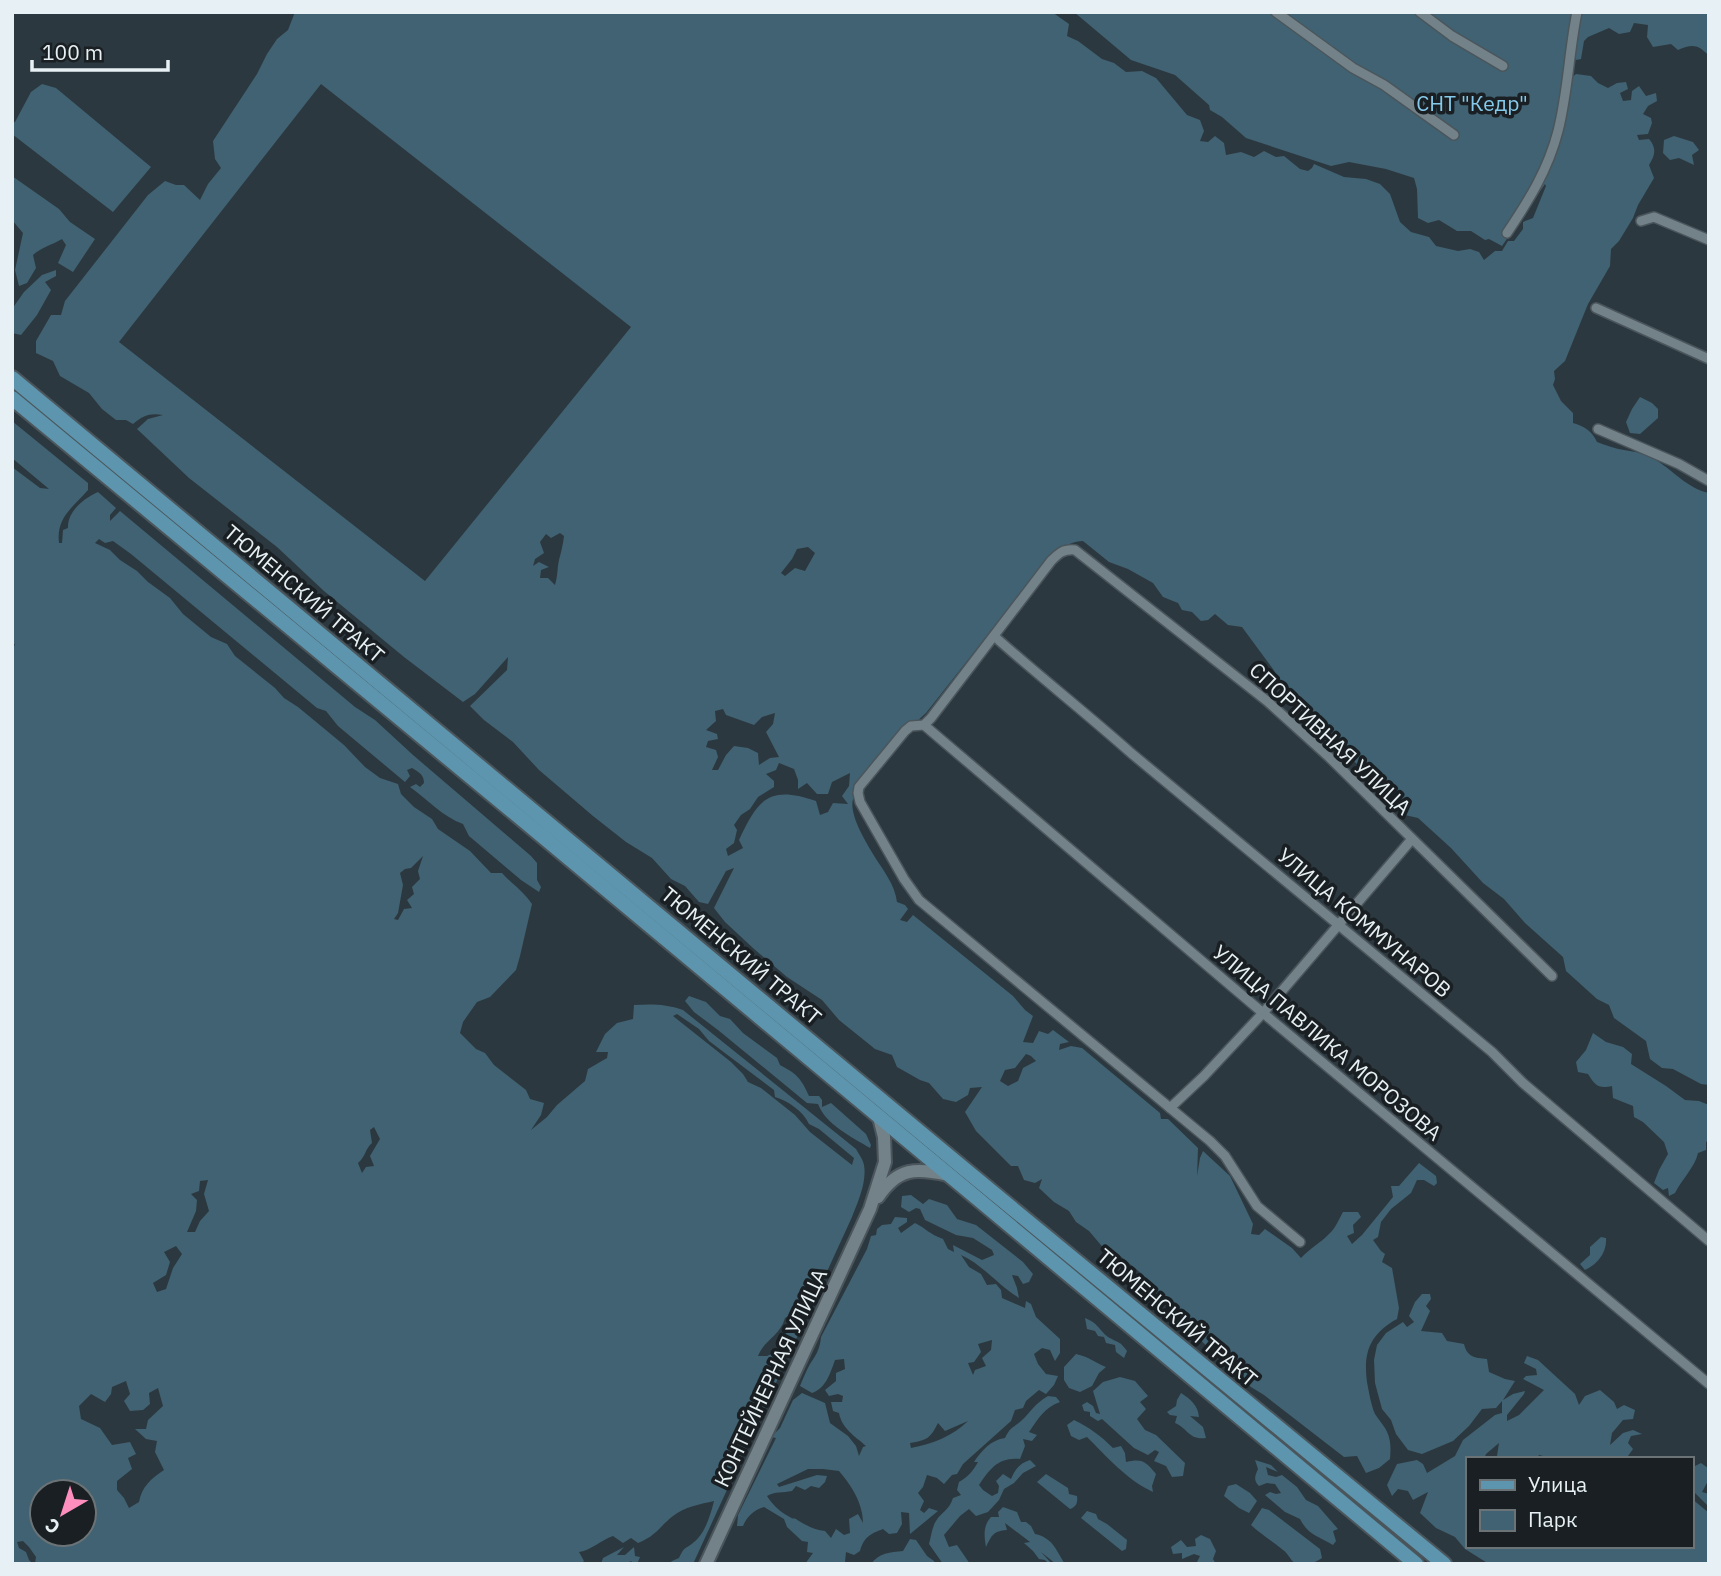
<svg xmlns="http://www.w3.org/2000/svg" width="1721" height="1576" viewBox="0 0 1721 1576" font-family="'IBM Plex Sans',sans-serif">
<rect width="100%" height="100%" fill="#2c383f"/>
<!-- green -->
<g fill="#406272" fill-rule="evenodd">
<path d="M295 12H1052L1069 24 1067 36 1078 41 1102 59 1114 63 1126 72 1142 71 1156 78 1187 115 1200 120 1204 131 1200 141 1208 142 1215 136 1224 143 1226 155 1241 152 1254 157 1264 151 1276 157 1284 156 1300 169 1308 171 1312 168 1314 164 1344 177 1366 179 1380 184 1390 194 1400 222 1411 232 1429 237 1436 246 1458 251 1470 249 1479 252 1484 260 1495 251H1502L1508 241H1514L1523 229V222L1533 218 1546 186 1545 184 1502 246 1489 239 1485 240 1471 231H1457L1439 220 1428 223 1418 218 1417 189 1414 178 1386 169 1349 162 1331 166 1246 138 1222 117 1210 110 1209 105 1175 75 1131 60 1074 12H1709V56C1698 44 1692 44 1678 50L1671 44 1653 47 1647 37 1648 25 1634 23 1630 32 1619 34 1609 28 1588 37 1584 41 1581 59 1576 60V45L1570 79 1576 74 1591 76 1598 83 1608 88 1617 83 1626 82 1628 89 1620 93 1623 101 1631 100 1632 91 1639 86 1646 96 1656 93 1657 101 1648 106 1643 114 1651 118 1652 123 1648 134 1637 135 1639 140 1649 139C1657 148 1655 156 1649 165L1654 178 1638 205 1633 218 1619 241 1611 249 1610 266 1588 304 1565 361 1554 371 1555 379 1553 385 1561 401 1573 413V423C1584 426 1592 431 1597 442 1606 445 1615 449 1624 450 1636 452 1646 453 1656 460 1675 472 1687 488 1709 493V1085L1701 1084 1673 1069 1662 1068 1650 1059 1646 1041 1614 1018 1609 1005 1597 999 1566 971 1563 957 1525 923 1504 899 1483 883 1451 848 1418 818 1405 815 1397 800 1371 779 1338 744 1310 721 1287 694 1273 669 1242 627 1228 625 1215 614 1208 620 1201 621 1192 612 1182 610 1178 603 1163 597 1153 583 1128 569 1109 562 1083 541C1065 542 1055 553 1043 565L926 713C910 727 857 781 853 799 849 815 865 840 873 854 882 869 895 884 897 902L905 905 908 909 900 920 907 922 913 915 1013 996 1025 1010 1033 1016 1023 1042 1033 1043 1039 1031 1048 1034 1053 1030 1069 1042 1060 1044 1059 1050 1071 1046 1082 1048 1160 1113 1161 1119H1168L1198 1148 1197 1176 1200 1158 1203 1151 1230 1176 1253 1224 1251 1234 1259 1235 1265 1229 1292 1248 1301 1258C1310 1248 1322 1242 1331 1232 1336 1227 1339 1219 1343 1212H1358L1361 1217 1353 1225 1354 1233 1347 1236 1352 1244 1362 1235 1393 1197 1391 1186H1399L1419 1163 1436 1176 1437 1183 1434 1186 1424 1180H1417L1411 1193 1391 1209 1381 1222 1378 1237 1373 1240 1381 1251 1385 1254 1382 1262 1392 1268 1399 1308 1397 1319C1370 1334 1363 1352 1367 1382 1369 1392 1371 1405 1375 1414 1378 1419 1382 1423 1385 1428 1391 1438 1391 1447 1390 1459L1379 1468 1366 1473 1357 1456 1344 1457 1264 1395 1251 1387 1183 1324 1184 1316 1171 1304 1161 1299 1145 1283 1142 1274 1114 1251H1106L1089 1231 1076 1222 1069 1211 1054 1202 1039 1188 1042 1179 1035 1183 1024 1180 1018 1166H1011L976 1131 965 1112 982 1087 970 1088 968 1095 956 1102 943 1099 929 1083 920 1080 897 1067 892 1055 875 1049 839 1020 822 1000 787 977 753 948 725 922 714 908 734 868 726 871 708 904 699 902 685 886 671 879 652 858 626 842 593 816 539 770 513 742 484 720 470 706 507 670 508 657 475 694 463 702 404 657 324 591 277 547 189 478 137 429 148 419 163 415C150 413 144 415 133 424L126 420H116L102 409 89 393 60 376 53 361 36 353V341L51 315H61L65 301 148 195 165 181 176 185H184L200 200 208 184 221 168 215 159 213 141 257 74 267 54 277 39 288 30ZM321 84 631 327 425 581 119 342ZM560 533 564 536C563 545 561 552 559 560 557 569 558 575 555 585L548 578H540L541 570 549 567 539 562 533 566 535 559 544 553 540 542 546 534 551 538ZM808 547 815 553 805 571 795 568 785 576 781 573 792 559 797 549ZM723 709 726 715 754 725 762 717 775 713 773 724 766 732 779 757 770 758 759 765 758 753 748 748 734 746 726 755 718 770H712L718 757 716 750 706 747 708 741 718 739 717 734 706 730 716 721 715 711ZM779 763 794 769 798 780V789L807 783 817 794H828L832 782 850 773 849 786 842 796 848 804 833 803 828 812 820 815 816 801C769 785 758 799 739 840L743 848 728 856 726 849 734 843 737 830 734 825 741 815 750 809 758 797 774 787V781L766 774 776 770ZM1026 1054 1031 1056 1036 1061 1023 1068 1018 1081 1008 1086 1000 1081 1005 1070 1015 1068Z"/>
<path d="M42 84 56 88 151 167 113 212 12 134V123L15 122 31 92Z"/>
<path d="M1674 136 1693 142 1699 150 1692 155 1694 165 1679 158 1670 160 1663 153 1664 140Z"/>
<path d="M12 176 59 209 70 222 95 239 73 272 58 263 66 245 62 239C52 245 42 247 33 255L36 268 27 283 19 286 15 270 23 233 12 220Z"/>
<path d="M56 270V276L45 282 51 290 37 315 21 335 12 333V309L24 292 42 275Z"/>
<path d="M1640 397 1652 403 1658 409V418L1640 434 1630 433 1626 422 1632 409Z"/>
<path d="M12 421 88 483V490C72 508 56 518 59 543H62L63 530 68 528C67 512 84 498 98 492L116 508 110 515V521L120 511 355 707 375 720 413 755 531 856 537 863V880L541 887 539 892 521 880 469 836 463 824C443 817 428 800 410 787L416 784 420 787 424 783C424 775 419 772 412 768L407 770 410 776 405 782 338 726 326 711 317 708 131 554 113 541 105 543 99 539 95 543 110 550 120 560 137 571 148 582 170 598 183 614 211 637 227 644 235 656 275 688 284 698 298 707 344 745 365 767 380 778 398 784 401 794 414 807 432 819 438 829 470 851 491 873H502C512 884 523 891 532 904L520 956 516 970 490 997 477 1002 463 1022 460 1033 476 1049 485 1053 494 1065 526 1090 530 1099 544 1103 541 1115 531 1130 547 1117 557 1105 585 1081 588 1069 607 1058 608 1052H596L605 1034 617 1023 633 1019 634 1005C652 1004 666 1004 683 1010L856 1149C859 1154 863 1160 864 1165 867 1182 858 1202 852 1217L693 1564H669L672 1561 679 1558C686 1544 684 1551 694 1542 705 1534 711 1513 714 1501 701 1504 684 1507 673 1516 659 1527 656 1536 638 1543L631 1538 623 1543 613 1536C601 1540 592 1550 579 1552L584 1561 581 1564H438L437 1562 434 1564H35L36 1557 29 1547 23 1541 17 1542 19 1548 26 1552 29 1560 33 1564H12V651L15 644H12V467L40 488 49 489 12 458ZM423 856 418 871 420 879 412 887 414 894 407 900 412 908 404 909 398 920 394 919 398 913 403 885 400 873 405 869 411 868ZM677 1014 699 1029 709 1041 774 1090 775 1097C788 1101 803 1111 809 1124L819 1129 854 1158 852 1165 810 1132 795 1115 761 1088 748 1082 743 1074 731 1062 673 1016ZM374 1127 380 1139 370 1156 374 1166 366 1167 362 1173 358 1163C366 1156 365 1149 372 1143L370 1130ZM208 1180 204 1194 209 1211 200 1221 195 1232H187L196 1211 197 1200 191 1194 199 1191 200 1181ZM176 1246 182 1254 173 1268 166 1289 157 1292 153 1283 166 1275 170 1262 164 1252ZM797 1311 799 1315 785 1335 778 1351 767 1356H758C764 1340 780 1336 785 1318ZM126 1381 130 1394 124 1401 130 1411 143 1410 150 1404 149 1393 158 1388 163 1406 148 1420 146 1429H135L146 1439 157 1441 155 1452 164 1470C151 1479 142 1486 139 1502L129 1508 124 1498 117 1490V1481L132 1469 128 1458 136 1454 130 1442 112 1445 100 1428 81 1419 79 1406 91 1394 105 1402 111 1394 112 1387ZM42 1492H84V1534H42Z"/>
<path d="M689 996 706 1002 720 1016 730 1019 743 1033 777 1058 780 1065C797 1074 801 1078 809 1096H819L822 1100V1107L831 1103 866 1134 871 1145 870 1148C852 1137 826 1125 818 1104L807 1103 718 1030 694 1012 685 1001Z"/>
<path d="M1593 1033 1606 1042 1623 1047 1632 1054 1631 1064 1666 1086 1685 1100 1699 1101 1709 1105V1140L1706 1142V1150L1698 1153C1695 1167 1682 1179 1675 1193L1669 1196 1668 1188 1663 1190 1654 1183 1659 1170 1668 1154 1664 1142 1643 1122 1634 1117 1633 1106 1613 1098 1612 1086C1598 1089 1595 1085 1588 1074L1578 1072 1576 1062 1586 1050Z"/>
<path d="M911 1195 923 1204 929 1199 947 1205 957 1219 976 1225 1023 1262 1033 1274 1029 1282 1023 1284 1018 1276 1012 1275 1017 1288 1019 1298C998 1285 983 1265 961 1255L969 1267 981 1274 987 1285 996 1284 1001 1290 1002 1298 1025 1308 1026 1301 1031 1304 1036 1317 1060 1339V1353L1055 1361 1050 1350 1042 1348 1034 1354 1038 1364 1046 1374 1058 1376 1054 1385 1046 1394 1039 1390 1026 1401 1023 1408 1015 1410 1011 1421 963 1464 957 1474 952 1475 944 1484 937 1478 927 1475 923 1487 918 1493 924 1501 920 1510 924 1513 929 1508 938 1511 910 1534 909 1513 901 1512 902 1524 897 1533 889 1534 883 1529C870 1534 864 1537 860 1551L854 1555 846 1552 845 1562 842 1564H805L813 1553 807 1552 808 1542 802 1541 787 1527 784 1519 764 1507C754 1510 747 1516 743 1526H737L738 1515 776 1438 771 1437 780 1428 793 1400 802 1393 825 1403 830 1423 848 1436 856 1446 859 1456 863 1447 866 1446C855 1436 842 1429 839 1413L833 1411 831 1402H842L843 1396 838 1394 829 1396 825 1390 836 1381V1373L845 1369 844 1359 835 1360C830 1374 826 1388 812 1393L800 1386C803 1379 806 1371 810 1364 816 1355 820 1349 821 1337L867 1249 871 1236 876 1235 877 1229 882 1225 891 1224 895 1217 907 1218V1222L898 1228 901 1233 915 1223C927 1229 929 1234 943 1239L948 1249 954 1252 953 1245 982 1260 994 1255 992 1250 973 1238 956 1235 925 1220 920 1209 916 1208 909 1212 901 1207 902 1196ZM992 1340 991 1350 982 1358 986 1366 975 1370 973 1375 968 1363 974 1362 981 1352 978 1344ZM968 1421C953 1436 932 1444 911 1448L910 1443C927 1440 930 1439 938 1423L945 1431ZM808 1469H823L839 1471C851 1485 863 1503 863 1523L858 1514 849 1519 850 1533 844 1535 836 1529 831 1538 825 1531C814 1530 808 1526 799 1521 789 1515 798 1522 788 1516 780 1512 772 1504 767 1496 775 1491 783 1493 792 1491L796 1486 805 1490 811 1486 819 1488 825 1482 827 1476 817 1475 779 1487 777 1484Z"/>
<path d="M1601 1237 1606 1238C1607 1252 1598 1264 1585 1270L1580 1264 1590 1255V1247Z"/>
<path d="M1422 1294H1430L1431 1299 1426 1306 1430 1311 1421 1331 1442 1333 1447 1341 1464 1344C1467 1357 1475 1358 1487 1359L1489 1372 1505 1379 1515 1381 1503 1400 1513 1394 1525 1391 1524 1394 1507 1415V1421L1519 1415 1544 1390 1523 1379 1526 1376 1537 1375 1536 1369 1524 1363 1527 1356 1538 1360 1575 1394 1579 1405 1585 1396 1600 1390 1614 1402 1617 1409 1624 1405 1635 1410 1633 1419 1623 1420 1612 1433 1610 1445 1623 1433 1633 1430 1642 1434 1631 1436 1628 1443 1633 1449 1628 1456H1618V1459H1543V1456L1539 1455 1537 1459H1494L1497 1456 1499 1443 1486 1454 1484 1459H1467V1546H1691V1498L1709 1513V1564H1489L1465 1549 1455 1537 1436 1528 1420 1513 1428 1492 1413 1500 1408 1491 1398 1489 1392 1496 1387 1485 1397 1464 1417 1460 1423 1464 1427 1473 1455 1456 1463 1440 1495 1415 1502 1413V1401L1496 1408 1482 1409 1469 1426 1453 1441 1422 1454 1408 1450 1396 1434 1391 1420 1382 1409 1375 1383 1374 1360 1377 1345 1386 1333 1403 1322 1407 1327 1414 1322 1409 1316 1415 1302Z"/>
<path d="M1085 1318C1098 1323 1099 1330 1108 1337 1118 1343 1119 1340 1127 1351L1124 1358 1116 1352 1115 1345 1106 1343 1104 1337 1098 1336 1095 1331 1087 1329Z"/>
<path d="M1076 1354C1089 1357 1094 1362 1106 1367L1099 1373 1092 1386 1080 1392 1069 1388 1064 1380V1367Z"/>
<path d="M1120 1377 1135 1381 1148 1396 1140 1402 1146 1409 1137 1419 1145 1430 1156 1435 1185 1463 1183 1476 1172 1477 1166 1466 1154 1461 1159 1452 1155 1450 1148 1455 1134 1448 1102 1419 1098 1421 1090 1416V1412L1084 1411 1082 1405 1087 1402 1093 1406 1096 1413 1100 1414 1093 1391 1103 1382Z"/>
<path d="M1181 1393C1190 1399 1198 1405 1199 1417L1190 1416 1203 1427 1206 1438C1188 1440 1189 1429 1175 1423L1177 1416 1170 1415 1167 1412 1176 1406 1177 1400Z"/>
<path d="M1048 1396 1056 1397 1060 1402C1045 1407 1038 1419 1029 1432L1037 1435 1032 1441 1023 1439 1025 1446 1020 1459C998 1457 990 1469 979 1485L983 1490 992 1496 998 1493 999 1486 996 1481 1003 1474 1011 1479C1015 1469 1020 1463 1030 1460L1036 1466 1023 1473 1014 1483 1004 1489 999 1500 988 1512 976 1516 969 1509 960 1516 944 1535 949 1547 957 1545 970 1564H943L929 1544C931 1537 932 1527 936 1521 941 1512 949 1511 953 1498L961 1495 957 1490 959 1482C968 1477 973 1471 978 1462H974C982 1450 991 1440 1005 1438 1011 1426 1012 1429 1021 1421 1032 1411 1034 1404 1048 1396Z"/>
<path d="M1074 1420C1089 1427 1101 1436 1113 1448L1121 1446 1125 1453 1126 1462C1143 1458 1146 1462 1156 1474L1152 1486 1153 1492C1127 1480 1107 1457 1087 1437L1079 1440 1071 1436 1067 1425Z"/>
<path d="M1255 1460 1271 1465 1278 1472 1266 1467 1268 1475 1276 1477 1282 1475 1297 1487 1306 1500 1318 1506 1338 1529 1333 1531 1336 1541 1333 1545C1318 1536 1308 1535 1300 1519L1285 1512 1265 1495 1270 1492 1276 1494 1281 1493 1275 1484 1267 1483 1259 1486C1253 1480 1255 1476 1258 1469Z"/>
<path d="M1701 1463 1708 1468V1481L1702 1492 1709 1494V1507L1691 1489V1468Z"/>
<path d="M1046 1474 1068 1488 1069 1494 1077 1496C1078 1503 1076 1507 1070 1509L1037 1482Z"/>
<path d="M1236 1484 1250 1493 1257 1501 1249 1513 1239 1508 1224 1496 1228 1486Z"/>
<path d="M1003 1507 1017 1512 1021 1522H1026L1031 1526 1035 1534C1053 1538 1056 1550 1065 1564H1056L1041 1552 1052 1564H1049L1045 1560 1039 1559 1033 1551 1024 1543 1030 1542 1005 1523 1007 1530C993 1531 992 1535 986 1547 984 1535 983 1526 991 1517H999L998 1512Z"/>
<path d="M1262 1508 1269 1510 1320 1549 1322 1558C1315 1563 1303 1567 1295 1563 1290 1560 1288 1553 1283 1550 1272 1541 1262 1535 1251 1525Z"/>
<path d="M1087 1511 1096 1514 1098 1519 1107 1524 1127 1540 1126 1549 1122 1551 1081 1518Z"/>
<path d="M1201 1535 1210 1539 1216 1551 1213 1559 1216 1564H1196L1200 1556 1194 1554 1182 1559V1553L1173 1554 1171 1547 1181 1540 1187 1547 1196 1546 1195 1539Z"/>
<path d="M910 1539 916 1540 927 1556 934 1561 935 1564H871C879 1553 890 1552 903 1551Z"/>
<path d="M624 1547 617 1555H625L634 1547 635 1556 640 1557 637 1564H630L632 1561 622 1564H601L603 1558Z"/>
</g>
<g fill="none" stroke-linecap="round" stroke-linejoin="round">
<defs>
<g id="street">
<path d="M1276 12 1353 68 1384 85 1454 135"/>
<path d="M1420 12 1452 36 1503 66"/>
<path d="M1641 221 1654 217 1709 240"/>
<path d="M1507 233C1529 200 1548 170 1558 131 1568 92 1569 51 1577 12"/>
<path d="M1596 308 1709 359"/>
<path d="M1598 429 1679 464 1709 481"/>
<path d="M994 636C1039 676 1086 713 1131 753L1492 1052 1523 1083 1709 1241"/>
<path d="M924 725 1263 1013 1709 1384"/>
<path d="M1170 1108 1204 1076 1263 1013 1412 839"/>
<path d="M1300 1242 1257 1206 1225 1156 1210 1141 919 900 904 879 860 802 858 793 859 787 905 731 911 726 924 725 931 718 1051 561C1059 553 1063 549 1075 550L1267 701 1329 757 1552 976"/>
</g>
<g id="secondary">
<path d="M878 1197C898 1167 916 1168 948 1175"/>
<path d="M706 1564 870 1209 885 1162 884 1137 879 1117"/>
</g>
<g id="primary">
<path d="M12 378 962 1167 1444 1564"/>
<path d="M12 398 547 840 1416 1564"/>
</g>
</defs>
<!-- street casing -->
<use href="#street" stroke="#4b565c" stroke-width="12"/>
<!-- secondary casing -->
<use href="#secondary" stroke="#4b565c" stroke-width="16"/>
<!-- primary casing -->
<use href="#primary" stroke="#4b565c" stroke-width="18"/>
<!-- street -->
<use href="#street" stroke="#738289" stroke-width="9"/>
<!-- secondary -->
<use href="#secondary" stroke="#738289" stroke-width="12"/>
<!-- primary -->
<use href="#primary" stroke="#5d95ae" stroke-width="14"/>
</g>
<g text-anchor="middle" stroke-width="7" stroke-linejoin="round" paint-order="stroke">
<!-- park labels -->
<g font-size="21" fill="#86caeb" stroke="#191f22">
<text x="1472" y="111">СНТ "Кедр"</text>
</g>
<!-- street labels -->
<g font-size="21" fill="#e7f0f4" stroke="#191f22">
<text transform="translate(304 594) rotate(40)" y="7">ТЮМЕНСКИЙ ТРАКТ</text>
<text transform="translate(1330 739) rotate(43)" y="7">СПОРТИВНАЯ УЛИЦА</text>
<text transform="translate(1364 923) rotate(40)" y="7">УЛИЦА КОММУНАРОВ</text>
<text transform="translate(741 956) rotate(40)" y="7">ТЮМЕНСКИЙ ТРАКТ</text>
<text transform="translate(1327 1043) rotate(40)" y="7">УЛИЦА ПАВЛИКА МОРОЗОВА</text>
<text transform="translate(1177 1318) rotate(40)" y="7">ТЮМЕНСКИЙ ТРАКТ</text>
<text transform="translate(771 1378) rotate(-65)" y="7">КОНТЕЙНЕРНАЯ УЛИЦА</text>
</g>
</g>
<!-- border -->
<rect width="1721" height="1576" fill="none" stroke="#e7f0f4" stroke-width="28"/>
<!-- legend -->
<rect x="1466" y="1457" width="228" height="91" fill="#191f22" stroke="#6b7376" stroke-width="2"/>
<rect x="1480" y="1480" width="35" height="10" fill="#5d95ae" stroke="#6b7376" stroke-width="2"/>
<text x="1528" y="1492" font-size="21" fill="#e7f0f4">Улица</text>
<rect x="1480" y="1510" width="35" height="21" fill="#406272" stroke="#6b7376" stroke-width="2"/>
<text x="1528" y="1527" font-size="21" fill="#e7f0f4">Парк</text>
<!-- north arrow -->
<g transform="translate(63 1513) rotate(219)"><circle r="33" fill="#191f22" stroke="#6b7376" stroke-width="2"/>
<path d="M0-5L12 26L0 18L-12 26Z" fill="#fe8ebd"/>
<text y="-10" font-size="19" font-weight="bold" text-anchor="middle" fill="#e7f0f4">С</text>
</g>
<!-- scale -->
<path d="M32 60v10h136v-10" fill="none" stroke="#e7f0f4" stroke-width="3.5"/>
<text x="42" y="60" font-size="21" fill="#e7f0f4" stroke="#191f22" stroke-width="5" paint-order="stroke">100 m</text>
</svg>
